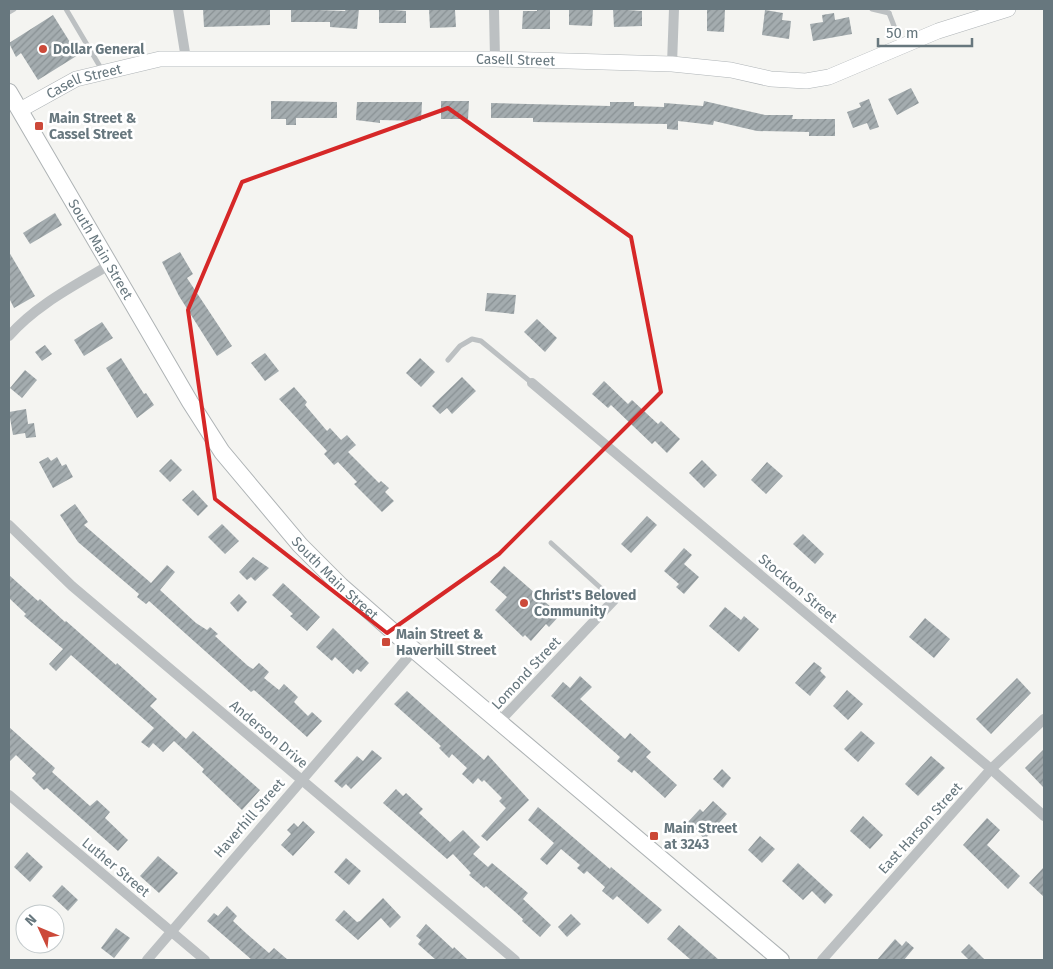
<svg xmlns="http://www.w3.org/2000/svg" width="1053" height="969" viewBox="0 0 1053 969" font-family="'Fira Sans',sans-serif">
<defs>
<pattern id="building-hatch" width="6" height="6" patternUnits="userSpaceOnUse" patternTransform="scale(1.25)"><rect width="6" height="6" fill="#a4acaf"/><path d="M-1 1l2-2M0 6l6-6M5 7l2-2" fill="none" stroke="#899194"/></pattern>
</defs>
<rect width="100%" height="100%" fill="#f4f4f1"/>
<!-- building -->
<g fill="url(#building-hatch)">
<path d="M203 9H270V25L204 27Z"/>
<path d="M291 9 345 11 346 9H359L357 29 330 27V22H291Z"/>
<path d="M379 9 406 11V23H379Z"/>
<path d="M429 9 455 10 456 27 430 28Z"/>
<path d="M537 9H550V29H522L523 11H537Z"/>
<path d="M569 9H593L592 26 569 25Z"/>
<path d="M613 9 642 11V26L614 27Z"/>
<path d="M707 9H725L724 32 707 31Z"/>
<path d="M765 10 783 13 782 20 791 21 789 39 762 35Z"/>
<path d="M834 13 835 20 849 17 852 34 813 41 810 24 823 22 822 15Z"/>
<path d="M53 15 78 55 38 80 21 53 16 57 9 43Z"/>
<path d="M911 88 919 103 897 115 888 99Z"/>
<path d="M869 99 879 127 870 130 867 123 853 128 847 112 861 107 859 103Z"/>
<path d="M271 101 337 102V118H296V125H286V119H271Z"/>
<path d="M441 101H469L468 119H441Z"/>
<path d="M704 101 765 115H793L792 119H835V136H809V132L757 131 714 121 713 125 678 121V130L667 129V124L533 122V118H491V103L610 106V102H634V106L664 107V103L703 106Z"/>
<path d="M357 102H422L421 121 380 120V123L356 120Z"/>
<path d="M55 213 62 225 30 244 23 233Z"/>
<path d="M9 252 35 296 14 308 9 298Z"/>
<path d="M180 252 193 274 187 278 232 346 217 356 179 296 162 262Z"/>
<path d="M487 293 516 295 514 314 485 311Z"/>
<path d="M537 319 557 338 545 352 524 332Z"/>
<path d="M102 322 113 338 84 356 74 340Z"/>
<path d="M45 345 52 354 42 361 35 352Z"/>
<path d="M265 353 279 371 265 381 251 363Z"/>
<path d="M121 358 144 394 146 393 154 405 137 418 106 368Z"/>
<path d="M420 358 435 372 421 387 406 373Z"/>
<path d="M25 370 37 380 22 398 10 388Z"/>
<path d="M462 377 476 391 452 414 447 408 440 414 432 406Z"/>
<path d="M604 381 628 404 632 400 658 424 661 421 680 439 667 453 655 441 652 444 611 405 608 408 592 394Z"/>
<path d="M294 387 307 402 305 405 327 431 330 428 341 440 347 435 356 445 348 452 379 483 381 481 389 488 385 492 394 501 382 512 354 484 357 482 338 462 334 465 324 454 327 451 279 399Z"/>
<path d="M26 409 28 424 34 423 36 437 26 438 25 433 13 435 9 412Z"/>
<path d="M48 457 51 461 57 457 62 466 66 464 73 477 53 488 39 462Z"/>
<path d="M171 459 182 470 170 482 159 471Z"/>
<path d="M702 460 717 475 704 488 689 473Z"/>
<path d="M767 462 783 476 766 494 751 480Z"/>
<path d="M193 490 208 506 198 516 182 500Z"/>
<path d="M75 504 88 522 84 525 151 583 167 565 175 572 160 590 196 623 207 630 210 627 218 634 215 636 248 666 253 669 259 663 269 672 264 678 279 690 284 684 298 697 294 702 308 716 312 712 322 721 307 737 254 690 251 692 149 601 146 604 137 597 139 594 78 542 60 515Z"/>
<path d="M647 516 657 525 631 553 621 544Z"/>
<path d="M222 524 239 541 225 554 208 537Z"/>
<path d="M803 534 824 554 815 564 793 544Z"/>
<path d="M684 548 692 555 684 564 699 577 684 594 676 587 679 584 664 571Z"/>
<path d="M253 557 269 568 255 581 251 577 247 580 239 572Z"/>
<path d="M504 566 560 615 549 627 546 624 531 641 525 635 523 637 495 610 507 597 490 582Z"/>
<path d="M9 575 38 601 40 599 65 622 66 621 116 665 117 663 157 699 150 706 186 739 193 731 260 790 242 810 202 772 204 769 174 741 163 752 153 743 149 748 141 742 154 728 71 655 56 671 49 664 63 649 24 616 26 614 9 598Z"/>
<path d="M283 583 320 617 307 631 290 616 293 614 272 595Z"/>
<path d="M239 594 247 602 238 612 230 603Z"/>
<path d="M725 607 741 620 744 616 759 629 739 652 709 626Z"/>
<path d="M925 618 950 639 934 658 909 637Z"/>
<path d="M333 628 369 663 361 672 357 669 353 674 335 657 332 661 316 647Z"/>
<path d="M814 662 822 668 820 671 826 677 810 696 795 683Z"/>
<path d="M580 676 592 687 580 699 625 739 630 733 651 752 646 757 677 785 665 798 634 770 632 773 617 761 620 757 551 696 563 682 570 688Z"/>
<path d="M1017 678 1031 693 991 734 976 719Z"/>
<path d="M847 690 863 704 848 720 833 706Z"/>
<path d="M407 691 484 760 488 755 529 800 487 841 481 836 506 808 499 801 502 798 484 780 482 782 478 778 473 784 462 774 467 768 452 754 449 758 439 748 441 746 394 704Z"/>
<path d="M9 727 55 768 52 772 90 806 97 800 110 812 105 818 128 840 118 851 47 788 44 790 32 778 36 774 16 755 9 762Z"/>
<path d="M861 731 875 743 858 762 844 749Z"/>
<path d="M1044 749V788L1025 768Z"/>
<path d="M372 750 382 758 351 789 346 784 342 788 334 781 357 756 363 761Z"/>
<path d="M931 756 945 768 918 796 905 784Z"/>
<path d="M722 769 731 778 723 788 713 779Z"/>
<path d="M396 789 403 796 406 793 423 809 419 813 450 842 463 830 480 847 473 854 488 867 492 863 528 893 523 899 551 925 540 937 522 921 523 919 486 886 484 888 469 875 471 873 453 854 447 859 383 803Z"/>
<path d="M713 801 727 814 705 839 687 823 700 809 703 812Z"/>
<path d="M538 807 610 869 611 867 662 910 648 924 617 896 613 900 602 891 605 887 587 871 584 874 577 868 580 865 561 849 547 865 540 859 554 843 528 820Z"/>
<path d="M863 816 883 835 870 849 850 831Z"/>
<path d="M987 818 1000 830 987 845 1020 876 1008 889 963 845Z"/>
<path d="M303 821 315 832 293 856 281 845 291 834 287 830 294 823 298 827Z"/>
<path d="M760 836 775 849 762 863 748 850Z"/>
<path d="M27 852 43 867 30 882 14 867Z"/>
<path d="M158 856 178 873 159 893 140 876Z"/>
<path d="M346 858 361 871 349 885 334 872Z"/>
<path d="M798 863 833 895 825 904 812 891 803 900 782 881Z"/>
<path d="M1044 867V897L1029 883Z"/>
<path d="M62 885 78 900 68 911 52 896Z"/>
<path d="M383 898 401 917 390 928 381 918 358 940 335 920 344 910 357 922 360 921Z"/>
<path d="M227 906 237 916 233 921 247 934 269 953 274 948 288 960H252L207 921 214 913 218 916Z"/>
<path d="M571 914 581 924 567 937 558 927Z"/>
<path d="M426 924 453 949 454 947 468 960H436L418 944 421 940 416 936Z"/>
<path d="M679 925 719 960H691L667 939Z"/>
<path d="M116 928 130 938 114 958 101 948Z"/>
<path d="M895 939 902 946 906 941 914 948 904 960H877Z"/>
<path d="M969 944 985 960H969L961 952Z"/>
</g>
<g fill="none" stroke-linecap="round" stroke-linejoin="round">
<defs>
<g id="secondary">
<path id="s1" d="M20 110 76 79 160 59H495L672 64 731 70 771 79 806 81 829 77 938 31 1008 9"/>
</g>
<g id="primary">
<path id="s2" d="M9 92 190 402 222 452 300 545 341 586 414 650 781 960"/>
</g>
</defs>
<!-- secondary casing -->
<use href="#secondary" stroke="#afb4b7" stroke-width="16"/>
<!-- primary casing -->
<use href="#primary" stroke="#aeb3b5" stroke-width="18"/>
<!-- lane -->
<g stroke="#bcc0c2" stroke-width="5">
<path d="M66 9 102 70"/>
<path d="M872 9 889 13"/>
<path d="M9 12 14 9"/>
<path d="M889 13 901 44"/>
<path d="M448 360 460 346 472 339 481 341 532 383"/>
<path d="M551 543 614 600"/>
</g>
<!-- street -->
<g stroke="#bcc0c2" stroke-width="10">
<path d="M178 9 186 59"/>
<path d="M494 9 495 59"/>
<path d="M672 64 674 9"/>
<path d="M9 336C36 305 74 286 109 265"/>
<path d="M532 383 991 769 1044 816"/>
<path d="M9 525 72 586 515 960"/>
<path d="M499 722 614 600"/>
<path d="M9 795 205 960"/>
<path d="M147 960 414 650"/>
<path d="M822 960 991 769 1044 719"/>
</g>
<!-- secondary -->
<use href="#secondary" stroke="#fff" stroke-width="15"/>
<!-- primary -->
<use href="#primary" stroke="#fff" stroke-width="16"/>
</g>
<!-- marked area -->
<path fill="none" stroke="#d62828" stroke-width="4" stroke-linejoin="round" d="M448 108 631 237 661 392 499 554 387 633 215 499 188 310 242 182Z"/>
<!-- markers -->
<g fill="#cc4939" stroke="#fff" stroke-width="2">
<circle cx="43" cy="49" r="5"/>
<rect x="34" y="121" width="10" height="10" rx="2.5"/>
<circle cx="524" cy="603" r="5"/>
<rect x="381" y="637" width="10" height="10" rx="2.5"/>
<rect x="649" y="831" width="10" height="10" rx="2.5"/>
</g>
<g text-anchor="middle" stroke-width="5" stroke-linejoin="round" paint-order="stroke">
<!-- poi labels -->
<g font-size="14" font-weight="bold" fill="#67777e" stroke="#fff" text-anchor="start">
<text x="53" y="54">Dollar General</text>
<text x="49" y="123">Main Street &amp;<tspan x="49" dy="16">Cassel Street</tspan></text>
<text x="534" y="600">Christ's Beloved<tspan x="534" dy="16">Community</tspan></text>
<text x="396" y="639">Main Street &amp;<tspan x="396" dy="16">Haverhill Street</tspan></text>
<text x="664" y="833">Main Street<tspan x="664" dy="16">at 3243</tspan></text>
</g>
<!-- street labels -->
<g font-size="14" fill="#67777e" stroke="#fff">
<text dy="5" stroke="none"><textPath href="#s1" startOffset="506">Casell Street</textPath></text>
<text dy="5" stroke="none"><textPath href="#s1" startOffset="71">Casell Street</textPath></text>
<text dy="5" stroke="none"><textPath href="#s2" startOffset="182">South Main Street</textPath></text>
<text dy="5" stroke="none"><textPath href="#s2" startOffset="588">South Main Street</textPath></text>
<text transform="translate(798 588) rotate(40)" y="5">Stockton Street</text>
<text transform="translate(526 673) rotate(-47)" y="5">Lomond Street</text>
<text transform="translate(269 734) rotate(40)" y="5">Anderson Drive</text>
<text transform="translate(249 818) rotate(-49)" y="5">Haverhill Street</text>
<text transform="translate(920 828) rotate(-48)" y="5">East Harson Street</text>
<text transform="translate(116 867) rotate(40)" y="5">Luther Street</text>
</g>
</g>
<!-- border -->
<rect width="1053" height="969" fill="none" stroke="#67777e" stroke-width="20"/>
<!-- north arrow -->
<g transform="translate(40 929) rotate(314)"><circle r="24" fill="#ffffff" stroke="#c2c9cb"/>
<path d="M0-4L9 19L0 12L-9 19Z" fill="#cc4939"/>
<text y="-8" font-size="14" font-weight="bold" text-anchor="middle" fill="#67777e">N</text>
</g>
<!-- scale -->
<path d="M878 38v8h94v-8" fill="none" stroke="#67777e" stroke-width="2.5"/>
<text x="886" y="38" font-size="15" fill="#67777e" stroke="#ffffff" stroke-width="4" paint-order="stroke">50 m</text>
</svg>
